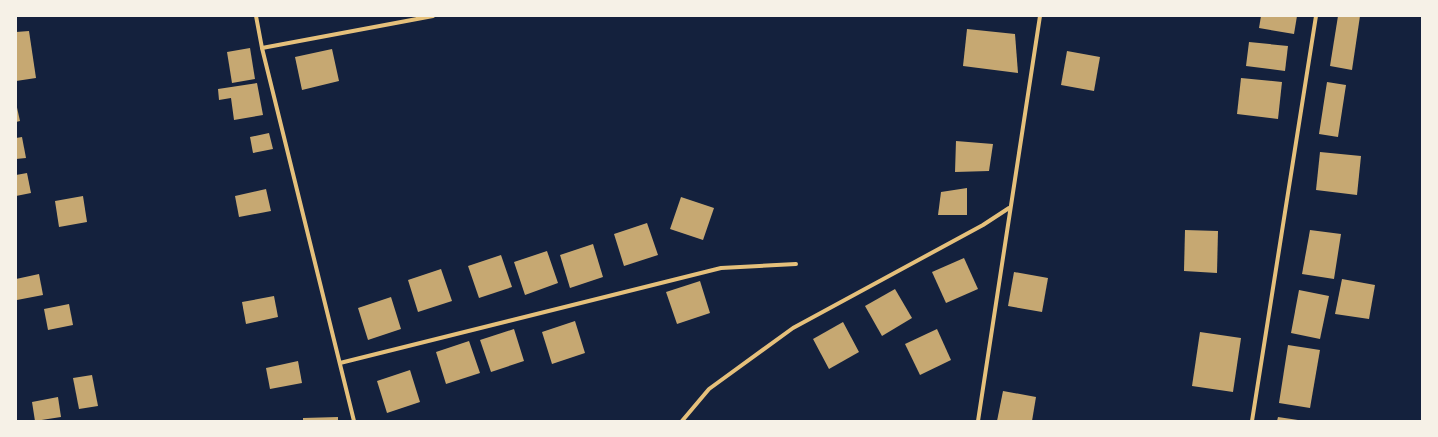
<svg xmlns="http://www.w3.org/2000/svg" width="1438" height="437" viewBox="0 0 1438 437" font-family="'PT Serif',serif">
<rect width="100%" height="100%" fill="#14213d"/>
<!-- building -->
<g fill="#c6a872">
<path d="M1261 16H1297L1294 34 1259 28Z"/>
<path d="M1338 16H1360L1352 70 1330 66Z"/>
<path d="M967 29 1015 34 1018 73 963 66Z"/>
<path d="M29 31 36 78 16 81V32Z"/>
<path d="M1249 42 1288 46 1285 71 1246 66Z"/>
<path d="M250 48 255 79 232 83 227 52Z"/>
<path d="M332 49 339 81 302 90 295 57Z"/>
<path d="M1067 51 1100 57 1094 91 1061 85Z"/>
<path d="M1241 78 1282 82 1278 119 1237 114Z"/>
<path d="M1327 82 1346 85 1338 137 1319 134Z"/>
<path d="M257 83 263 115 234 120 231 98 219 100 218 89Z"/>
<path d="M16 103 20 121 16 122Z"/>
<path d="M269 133 273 149 253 153 250 137Z"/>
<path d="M22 137 26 158 16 159V138Z"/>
<path d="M956 141 993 144 989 171 955 172Z"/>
<path d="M1320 152 1361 156 1357 195 1316 190Z"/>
<path d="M27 173 31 193 16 196V175Z"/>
<path d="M967 188V215H938L941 192Z"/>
<path d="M266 189 271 211 239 217 235 196Z"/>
<path d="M83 196 87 222 59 227 55 201Z"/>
<path d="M681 197 714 208 703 240 670 229Z"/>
<path d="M647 223 658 255 624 266 614 234Z"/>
<path d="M1185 230 1218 231 1217 273 1184 271Z"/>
<path d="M1310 230 1341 234 1334 279 1302 274Z"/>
<path d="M593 244 603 277 570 288 560 255Z"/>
<path d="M547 251 558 283 525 295 514 262Z"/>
<path d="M501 255 512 287 479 298 468 266Z"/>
<path d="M964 258 978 289 946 303 932 272Z"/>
<path d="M441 269 452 301 418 312 408 280Z"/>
<path d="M1014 272 1048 278 1042 312 1008 306Z"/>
<path d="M39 274 43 295 17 300 16 279Z"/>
<path d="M1342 279 1375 285 1369 319 1335 314Z"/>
<path d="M700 281 710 313 677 324 666 292Z"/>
<path d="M895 289 912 318 882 336 865 306Z"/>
<path d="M1299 290 1329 296 1320 339 1291 333Z"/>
<path d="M274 296 278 317 246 324 242 302Z"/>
<path d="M391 297 401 329 368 340 358 308Z"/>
<path d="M69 304 73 325 48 330 44 309Z"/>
<path d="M575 321 585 353 552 364 542 332Z"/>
<path d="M843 322 859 352 829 369 813 339Z"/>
<path d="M514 329 524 361 491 372 480 340Z"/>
<path d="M937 329 951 360 920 375 905 344Z"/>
<path d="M1200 332 1241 338 1233 392 1192 386Z"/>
<path d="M469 341 480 373 446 384 436 352Z"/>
<path d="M1288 345 1320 350 1310 408 1279 403Z"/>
<path d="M298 361 302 383 270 389 266 368Z"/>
<path d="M410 370 420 402 387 413 377 381Z"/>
<path d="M92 375 98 406 79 409 73 378Z"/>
<path d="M1003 391 1036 397 1032 421H997Z"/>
<path d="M58 397 61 417 35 421 32 402Z"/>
<path d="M338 417V421H303V418Z"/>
<path d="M1278 417 1298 420V421H1277Z"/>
</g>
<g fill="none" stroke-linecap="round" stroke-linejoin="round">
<!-- minor -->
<g stroke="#e5c07b" stroke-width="4">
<path d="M256 16 262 48 354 421"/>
<path d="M262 48 433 16"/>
<path d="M340 363 721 268 796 264"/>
<path d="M682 421 709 389 793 328 983 225 1009 208"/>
<path d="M978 421 1040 16"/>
<path d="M1252 421 1316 16"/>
</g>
</g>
<!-- border -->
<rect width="1438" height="437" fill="none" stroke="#f6f1e7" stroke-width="34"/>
</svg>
